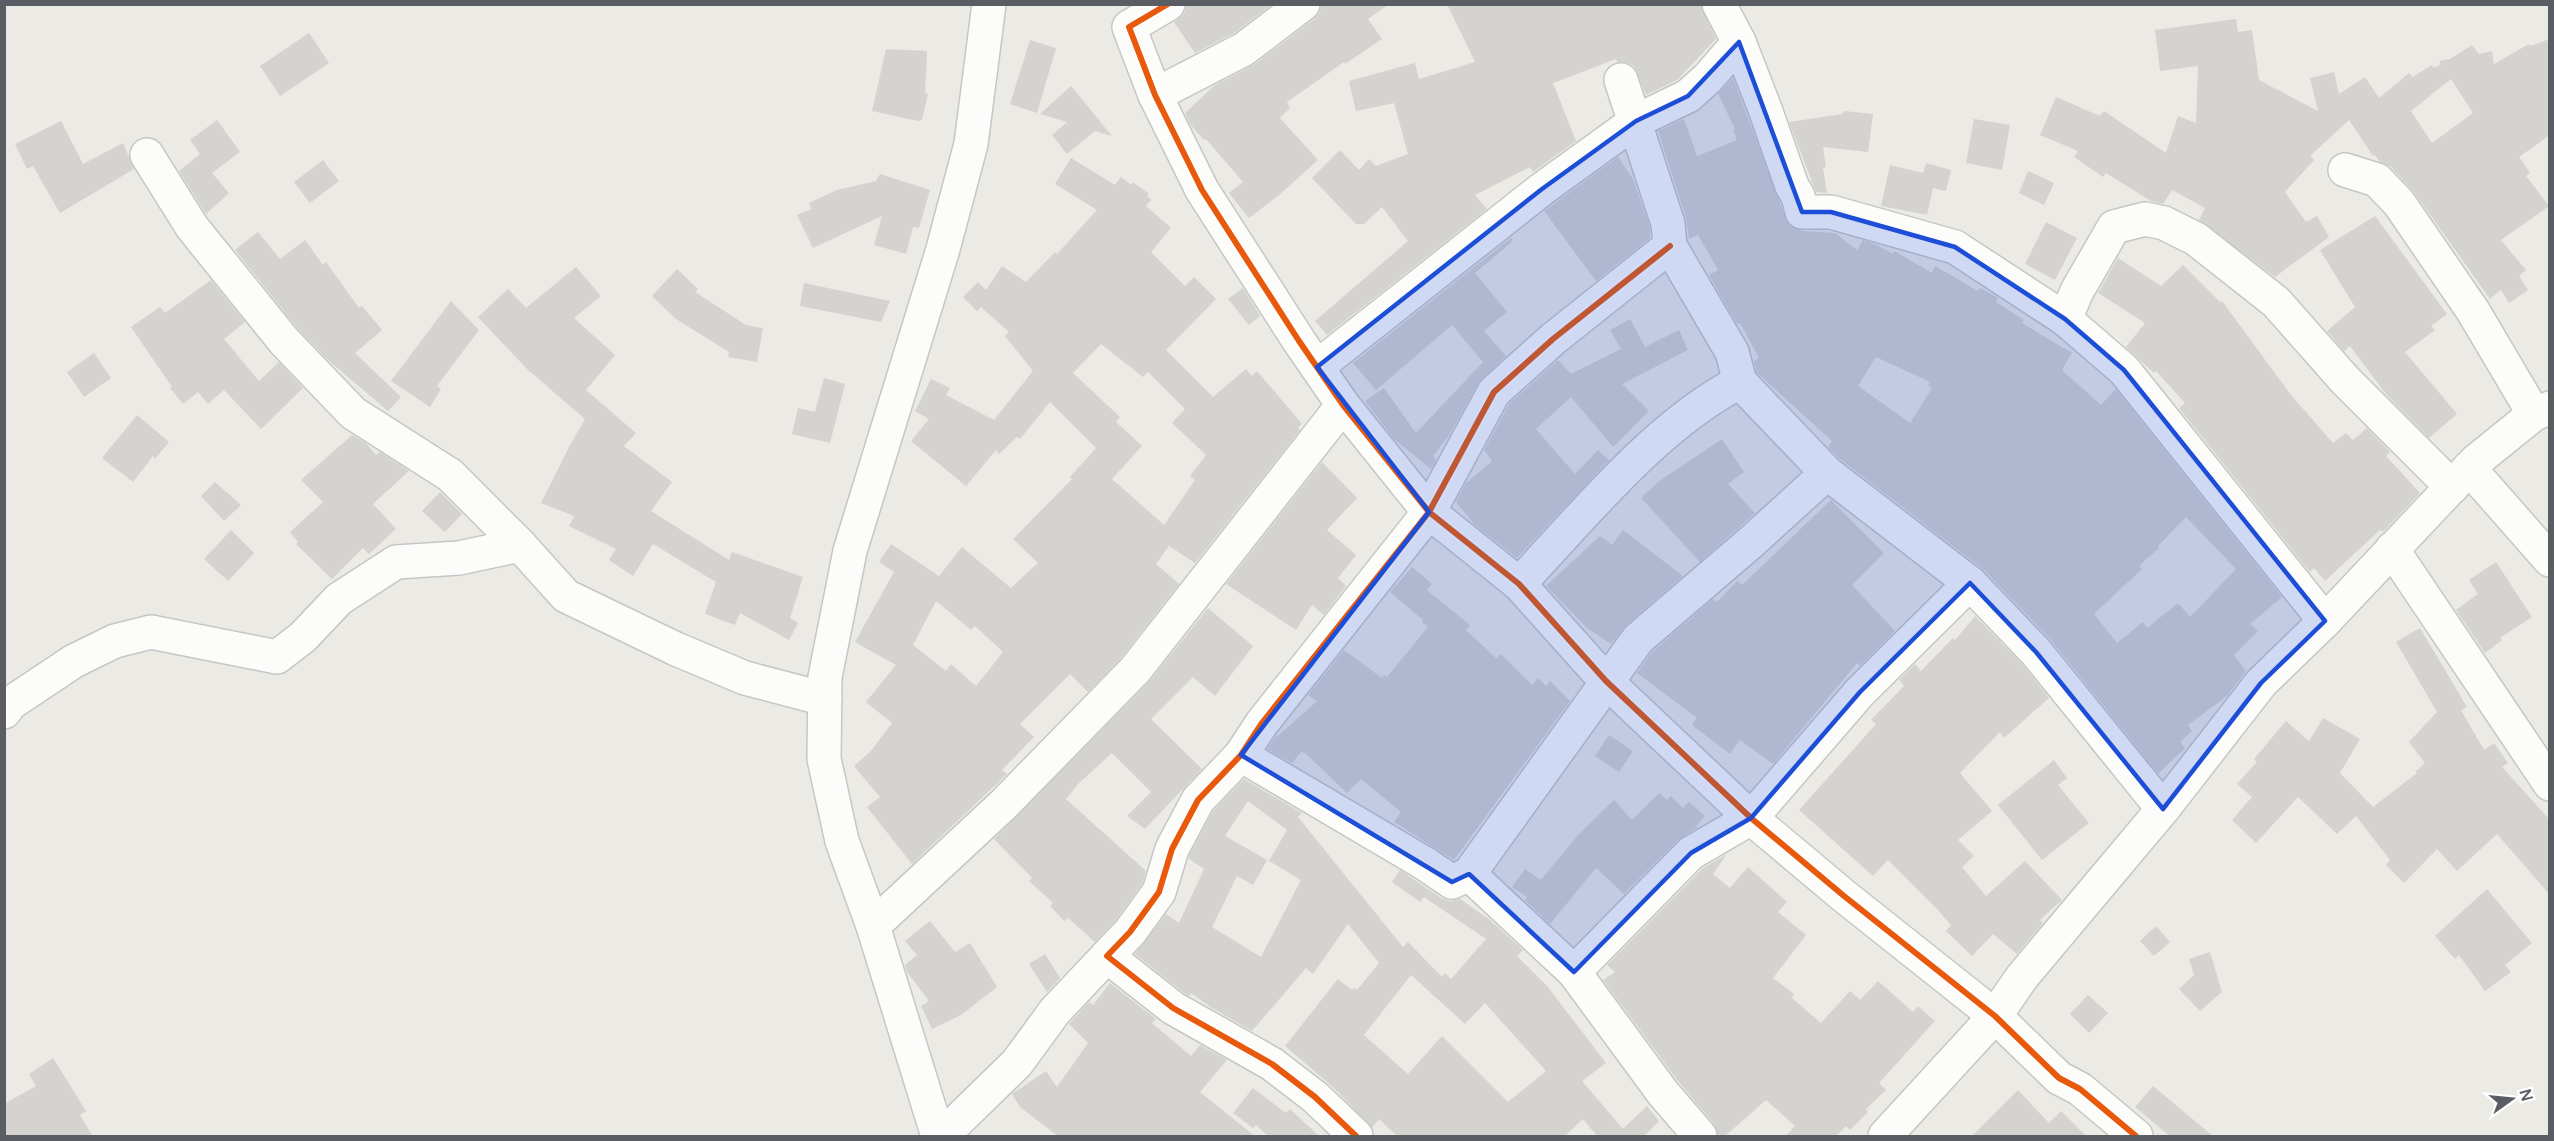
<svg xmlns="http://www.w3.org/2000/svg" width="2554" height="1141" viewBox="0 0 2554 1141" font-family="Manrope,sans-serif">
<rect width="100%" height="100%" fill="#ebeae4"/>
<!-- building -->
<g fill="#d4d3cf" fill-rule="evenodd">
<path d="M1187 4H1270L1271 5 1234 33 1195 53 1174 22 1184 14Z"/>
<path d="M1321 4H1389L1368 19 1382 39 1345 64 1344 62 1287 102 1290 108 1280 118 1318 160 1278 196 1249 218 1229 193 1243 182 1206 139 1204 140 1190 124 1185 113 1215 85 1255 64 1314 19 1320 12Z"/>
<path d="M1447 4H1700L1716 39 1677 80 1646 95 1634 66 1625 62H1617L1616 59 1553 83 1576 141 1533 172 1530 167 1475 195 1487 209 1327 335 1315 321 1408 241 1382 207 1364 224H1356L1312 178 1340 150 1359 170 1369 159 1376 166 1408 154 1394 103 1356 111 1349 81 1415 63 1419 79 1475 62Z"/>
<path d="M2236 19 2238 32 2252 30 2259 80 2318 111 2310 78 2334 72 2339 94 2365 77 2379 98 2409 73 2413 77 2432 65 2434 68 2441 64 2439 61 2450 59 2472 45 2479 54 2492 51 2494 64 2529 44 2530 46 2550 39V135L2519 157 2530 173 2526 176 2549 206 2501 240 2526 270 2519 276 2528 290 2509 303 2501 290 2490 299 2414 192 2391 167 2379 161 2375 155 2373 156 2349 120 2310 156 2314 160 2285 192 2306 222 2317 216 2329 237 2275 277 2199 220 2205 208 2172 190 2163 204 2151 201 2106 173 2103 177 2074 157 2078 151 2040 135 2056 97 2100 116 2104 111 2166 153 2178 116 2196 123 2198 66 2160 71 2155 30ZM2451 79 2473 113 2432 143 2411 111Z"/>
<path d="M309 33 329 63 280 96 260 66Z"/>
<path d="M1030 40 1056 48 1037 113 1010 104Z"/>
<path d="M886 49 927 51 925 93 928 94 922 120 918 121 872 111Z"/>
<path d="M1733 78 1788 224 1802 231 1835 233 1857 250 1863 240 1877 245 1893 254 1894 251 1932 273 1935 266 1978 291 1980 288 1998 298 1996 302 2024 320 2022 323 2072 353 2062 370 2101 405 2116 389 2282 597 2250 624 2258 631 2234 655 2246 671 2227 696 2188 725 2192 731 2180 742 2185 748 2158 774 2051 640 1984 570 1840 459 1828 447 1832 441 1757 373 1754 361 1759 358 1740 323 1737 324 1709 275 1718 270 1698 235 1689 239 1686 218 1658 131 1684 119 1697 156 1737 140 1733 130 1735 129 1718 94ZM1876 357 1930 382 1928 386 1932 388 1910 423 1858 386ZM2186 517 2236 569 2190 617 2178 603 2147 628 2143 622 2117 643 2094 614 2142 569 2139 566 2159 548 2158 546Z"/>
<path d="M1071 86 1112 136 1095 131 1067 154 1052 135 1067 122 1040 114Z"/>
<path d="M1844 111 1873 114 1868 152 1823 147 1826 167 1823 168 1827 193 1816 192 1789 122 1843 114Z"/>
<path d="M1974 119 2010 125 2002 170 1966 163Z"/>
<path d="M217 120 240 152 212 173 229 193 206 214 179 171 200 154 190 140Z"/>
<path d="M61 121 83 164 123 143 134 169 60 213 33 166 27 169 15 144Z"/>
<path d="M1618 157 1633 179 1650 228V238L1596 281 1544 211Z"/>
<path d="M1071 158 1115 185 1121 177 1131 185 1133 182 1149 194 1147 196 1151 200 1146 206 1171 228 1151 252 1185 286 1194 277 1216 299 1166 350 1213 397 1246 369 1252 376 1257 371 1302 424 1298 428 1300 430 1195 563 1169 546 1156 564 1179 584 1121 658 1088 692 1070 674 1020 724 1034 737 1002 770 1007 774 912 864 867 807 880 797 854 766 870 752 892 723 866 702 896 665 855 642 894 572 879 562 891 544 939 576 962 547 1011 588 1038 563 1013 539 1072 479 1070 477 1096 448 1050 402 1020 439 1017 437 999 454 996 450 966 486 911 441 929 419 915 411 931 379 950 388 946 395 994 420 1033 371 1005 336 1009 332 981 307 977 311 963 297 978 282 986 290 1002 266 1026 282 1055 252 1057 254 1097 210 1055 184ZM1101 344 1143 377 1148 372 1185 409 1172 423 1206 455 1190 476 1195 480 1164 525 1112 479 1142 446 1116 422 1120 417 1073 373ZM936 601 971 630 975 626 1003 652 976 686 951 664 946 671 913 645Z"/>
<path d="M323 160 339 181 310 203 294 182Z"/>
<path d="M1926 163 1951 170 1946 191 1933 188 1927 215 1881 206 1890 165 1923 173Z"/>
<path d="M2028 171 2054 183 2044 205 2019 193Z"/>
<path d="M880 174 930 190 919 228 913 227 906 254 874 245 882 216 813 248 797 215 812 209 809 203 837 190 876 181Z"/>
<path d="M2375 216 2447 314 2431 326 2435 330 2405 352 2457 414 2429 438 2386 394 2350 346 2344 351 2327 331 2355 307 2320 250Z"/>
<path d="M2046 222 2077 238 2055 280 2025 264Z"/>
<path d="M258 232 280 259 305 240 323 265 326 262 359 308 362 306 382 330 355 353 401 397 388 411 328 360 298 329 235 250Z"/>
<path d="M1511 238 1513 241 1475 273 1507 312 1484 331 1506 356 1478 383 1450 434 1433 456 1436 460 1431 469 1394 439 1365 401 1384 388 1416 433 1483 362 1452 325 1376 390 1353 363Z"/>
<path d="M2118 258 2161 286 2183 265 2220 302 2222 301 2291 395 2333 443 2346 433 2353 440 2367 428 2390 452 2386 456 2420 493 2383 532 2380 530 2325 581 2314 568 2310 572 2179 408 2185 403 2156 371 2154 373 2126 347 2145 323 2098 293Z"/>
<path d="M576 267 601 296 574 318 615 355 586 390 636 433 624 446 672 482 651 511 729 560 732 552 803 577 790 618 798 623 789 640 740 613 735 625 705 614 716 582 653 544 633 576 609 560 616 549 569 526 574 516 541 503 569 447 585 419 527 369 478 317 508 289 526 308Z"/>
<path d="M677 269 698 289 695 292 746 325 763 328 757 362 728 357 729 352 676 319 652 296Z"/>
<path d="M211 280 245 322 224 339 259 381 279 362 303 388 261 429 224 390 208 404 198 392 183 404 170 388 172 387 131 327 160 307 165 313Z"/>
<path d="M804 283 890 301 881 322 800 306Z"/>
<path d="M1243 288 1260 316 1249 325 1228 299Z"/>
<path d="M451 301 479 330 437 386 441 389 430 407 391 381Z"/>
<path d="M1630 319 1645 347 1679 330 1688 350 1622 384 1649 411 1613 447 1571 397 1536 429 1575 474 1598 450 1609 460 1517 558 1475 525 1456 502 1466 483 1492 461 1484 450 1509 404 1558 360 1571 374 1621 349 1610 330Z"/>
<path d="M94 353 111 378 84 397 67 372Z"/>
<path d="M824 378 845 384 830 443 792 434 798 408 815 412Z"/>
<path d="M137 415 169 442 155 459 153 456 133 482 102 458Z"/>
<path d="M352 435 366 443 376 455 380 452 409 471 373 504 396 529 369 554 363 548 332 579 296 544 298 542 290 532 323 502 301 480Z"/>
<path d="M1722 439 1744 472 1728 484 1755 513 1700 562 1641 498 1658 482Z"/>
<path d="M1322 462 1357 498 1327 530 1356 555 1338 578 1346 586 1324 615 1312 605 1296 630 1226 584Z"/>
<path d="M215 482 241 505 224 521 201 496Z"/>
<path d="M440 492 462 514 445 532 422 511Z"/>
<path d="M1831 500 1884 553 1852 585 1895 631 1860 666 1857 663 1773 764 1740 740 1730 754 1692 725 1697 718 1637 673 1652 652 1713 599 1717 602 1737 581 1742 585Z"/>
<path d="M231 530 254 553 228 581 204 559Z"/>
<path d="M1623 530 1683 576 1626 625 1611 644 1587 628 1546 586 1600 536 1612 545Z"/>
<path d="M2496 562 2532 617 2500 638 2502 640 2485 653 2456 610 2478 594 2469 580Z"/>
<path d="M1412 567 1432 584 1427 590 1470 625 1466 630 1496 658 1501 654 1532 685 1538 678 1546 686 1550 681 1570 701 1454 860 1394 822 1401 812 1361 779 1347 793 1305 753 1301 752 1292 763 1267 749 1277 735 1278 736 1317 701 1308 695 1344 650 1382 678 1384 675 1387 677 1428 627 1422 622 1423 620 1390 592Z"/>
<path d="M1208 608 1253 646 1215 696 1193 677 1151 719 1202 769 1145 829 1127 816 1151 792 1112 753 1079 783 1066 799 1146 871 1142 884 1116 920 1095 942 1068 918 1064 921 1050 906 1053 903 1029 881 1032 878 994 839 1148 683Z"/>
<path d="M1975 616 2022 664 2049 698 2004 738 2000 732 1960 773 1992 811 1958 840 1974 856 1962 867 1986 896 2025 861 2062 900 2040 920 2043 923 2017 954 1993 934 1972 956 1946 931 1951 925 1937 909 1888 860 1873 876 1799 810 1876 724 1871 720 1904 686 1899 680 1915 664 1921 671 1953 638 1955 640Z"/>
<path d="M2420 628 2467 707 2461 710 2484 750 2494 743 2508 763 2502 767 2550 820V895L2497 834 2457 871 2437 849 2404 883 2386 865 2390 860 2356 816 2337 834 2298 797 2256 843 2232 820 2252 797 2237 784 2257 762 2254 759 2286 721 2309 741 2323 718 2360 739 2340 773 2373 807 2417 773 2415 772 2425 763 2409 742 2437 712 2396 642Z"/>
<path d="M1609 735 1633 751 1619 772 1595 756Z"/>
<path d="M2054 760 2067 778 2058 785 2089 823 2042 860 1998 805Z"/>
<path d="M1244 779 1302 813 1298 817 1403 947 1408 942 1442 977 1445 973 1451 979 1486 939 1424 897 1420 902 1392 882 1400 870 1441 898 1451 901 1460 899 1490 920 1523 950 1517 956 1547 986 1606 1063 1582 1081 1623 1129 1647 1106 1659 1121 1643 1137H1598L1583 1119 1564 1137H1398L1379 1119 1372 1128 1334 1088 1285 1046 1338 979 1352 990 1354 988 1357 990 1379 963 1348 924 1313 974 1306 968 1252 1031 1212 1008 1191 993 1189 996 1183 992 1135 954 1166 914 1179 923 1204 869 1189 859V856L1213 811ZM1248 801 1287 830 1269 861 1301 880 1261 957 1212 927 1237 876 1253 885 1267 860 1225 836ZM1411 975 1465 1024 1485 1003 1546 1071 1508 1102 1442 1036 1408 1074 1364 1035Z"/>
<path d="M1659 793 1667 800 1671 796 1683 808 1689 802 1705 816 1696 826 1698 827 1678 840 1624 894 1596 868 1550 924 1525 900 1527 897 1512 887 1525 869 1541 880 1578 835 1614 800 1632 820Z"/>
<path d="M1727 854 1713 874 1730 888 1748 867 1787 902 1778 912 1806 935 1773 978 1794 994 1792 998 1821 1023 1850 991 1860 1000 1878 981 1913 1012 1918 1006 1935 1021 1879 1083 1886 1090 1866 1109 1868 1112 1850 1130 1846 1126 1836 1136 1785 1137 1795 1126 1766 1100 1724 1137H1718L1714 1124 1678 1081 1603 980 1615 972 1607 965 1703 868Z"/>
<path d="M2487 889 2532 943 2505 965 2511 972 2485 991 2459 955 2455 959 2435 936Z"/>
<path d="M930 921 955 952 970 943 997 987 961 1015 932 1029 921 1006 929 1001 907 972 905 965 917 955 905 941Z"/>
<path d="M2156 926 2170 942 2154 956 2140 941Z"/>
<path d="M2210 952 2222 992 2200 1011 2179 989 2194 975 2189 959Z"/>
<path d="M1045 954 1060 978 1047 992 1029 964Z"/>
<path d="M1110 983 1156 1019 1152 1023 1191 1056 1200 1045 1227 1060 1200 1092 1256 1137H1059L1020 1107 1012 1094 1046 1071 1057 1087 1088 1043 1069 1024 1089 1002 1093 1005Z"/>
<path d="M2088 995 2108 1013 2089 1033 2070 1014Z"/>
<path d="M53 1058 86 1111 80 1115 93 1137H4V1104L36 1086 29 1074Z"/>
<path d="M2153 1086 2214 1137H2171L2135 1107Z"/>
<path d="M1253 1088 1286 1113 1290 1109 1320 1137H1269L1256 1125 1253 1128 1233 1113Z"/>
<path d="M2018 1090 2049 1123 2061 1111 2087 1137H1971Z"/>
</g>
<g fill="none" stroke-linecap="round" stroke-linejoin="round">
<defs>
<g id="minor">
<path d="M1168 4 1129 27 1155 95 1202 190 1299 341 1343 405 1429 512 1519 584 1606 681 1751 818 1844 896 1995 1016 2059 1078 2080 1089 2136 1136"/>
<path d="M1739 42 1765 109 1792 186 1798 196 1802 212H1831L1955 247 2065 319 2124 370 2325 621"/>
<path d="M1621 80 1668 224 1670 246 1732 352 1740 382 1827 473 1970 583 2036 652 2163 809"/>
<path d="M1155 95 1244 49 1303 4"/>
<path d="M147 155 192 227 284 341 353 413 450 475 520 545"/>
<path d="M2345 170 2377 180 2399 203 2473 311 2534 414"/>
<path d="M2065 319 2077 291 2114 227 2145 219 2164 223 2196 239 2276 302 2345 380 2452 487"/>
<path d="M1317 367 1542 189 1636 121 1688 96 1708 78 1739 42 1719 4"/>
<path d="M2469 468 2550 560"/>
<path d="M2392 549 2550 784"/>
<path d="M1519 584C1583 516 1657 424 1740 382"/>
<path d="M4 712 11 703 74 661 115 641 151 632 277 657 303 637 339 599 396 562 459 558 520 545 566 596 676 649 745 678 825 699"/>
<path d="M1241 755 1424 863 1452 882 1469 874 1638 639 1750 543 1827 473"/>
<path d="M1469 874 1574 972 1691 853 1751 818 1860 692 1970 583"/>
<path d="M873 926 1004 804 1135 670 1343 405"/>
<path d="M1574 972 1663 1093 1700 1136"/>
<path d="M938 1136 873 926 842 841 824 759 825 677 850 551 943 249 971 144 989 4"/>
<path d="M942 1136 1017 1063 1055 1011 1107 956"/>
<path d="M1356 1136 1315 1097 1272 1064 1173 1008 1107 956 1130 932 1159 892 1172 849 1198 800 1241 755 1262 723 1429 512 1494 392 1553 339 1670 246"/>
<path d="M1885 1136 1995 1016 2022 977 2163 809 2261 683 2325 621 2476 461 2534 414 2550 408"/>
</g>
</defs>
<!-- minor casing -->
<use href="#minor" stroke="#c7c6c6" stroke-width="36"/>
<!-- minor -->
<use href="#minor" stroke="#fcfcfb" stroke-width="33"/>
<defs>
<g id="cycleway">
<path d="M1168 4 1129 27 1155 95 1202 190 1299 341 1343 405 1429 512 1519 584 1606 681 1751 818 1844 896 1995 1016 2059 1078 2080 1089 2136 1136"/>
<path d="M1356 1136 1315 1097 1272 1064 1173 1008 1107 956 1130 932 1159 892 1172 849 1198 800 1241 755 1262 723 1429 512 1494 392 1553 339 1670 246"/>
</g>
</defs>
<!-- cycleway casing -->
<use href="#cycleway" stroke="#fff" stroke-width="10"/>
<!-- cycleway -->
<use href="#cycleway" stroke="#e8590c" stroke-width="6"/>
</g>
<!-- marked area -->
<path fill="#1d4ed8" fill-opacity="0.2" stroke="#1d4ed8" stroke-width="4.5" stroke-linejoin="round" d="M1739 42 1802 212H1831L1955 247 2065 319 2124 370 2325 621 2261 683 2163 809 2036 652 1970 583 1860 692 1751 818 1691 853 1574 972 1469 874 1452 882 1241 755 1429 512 1317 367 1542 189 1636 121 1688 96Z"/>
<!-- border -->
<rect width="2554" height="1141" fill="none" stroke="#5a5d64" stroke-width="12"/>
<!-- north arrow -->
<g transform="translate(2512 1099) rotate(75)" stroke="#ffffff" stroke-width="4.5" paint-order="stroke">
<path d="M0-4.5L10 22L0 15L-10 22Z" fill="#5a5d64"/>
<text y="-9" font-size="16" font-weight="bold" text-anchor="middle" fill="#5a5d64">N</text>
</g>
</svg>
